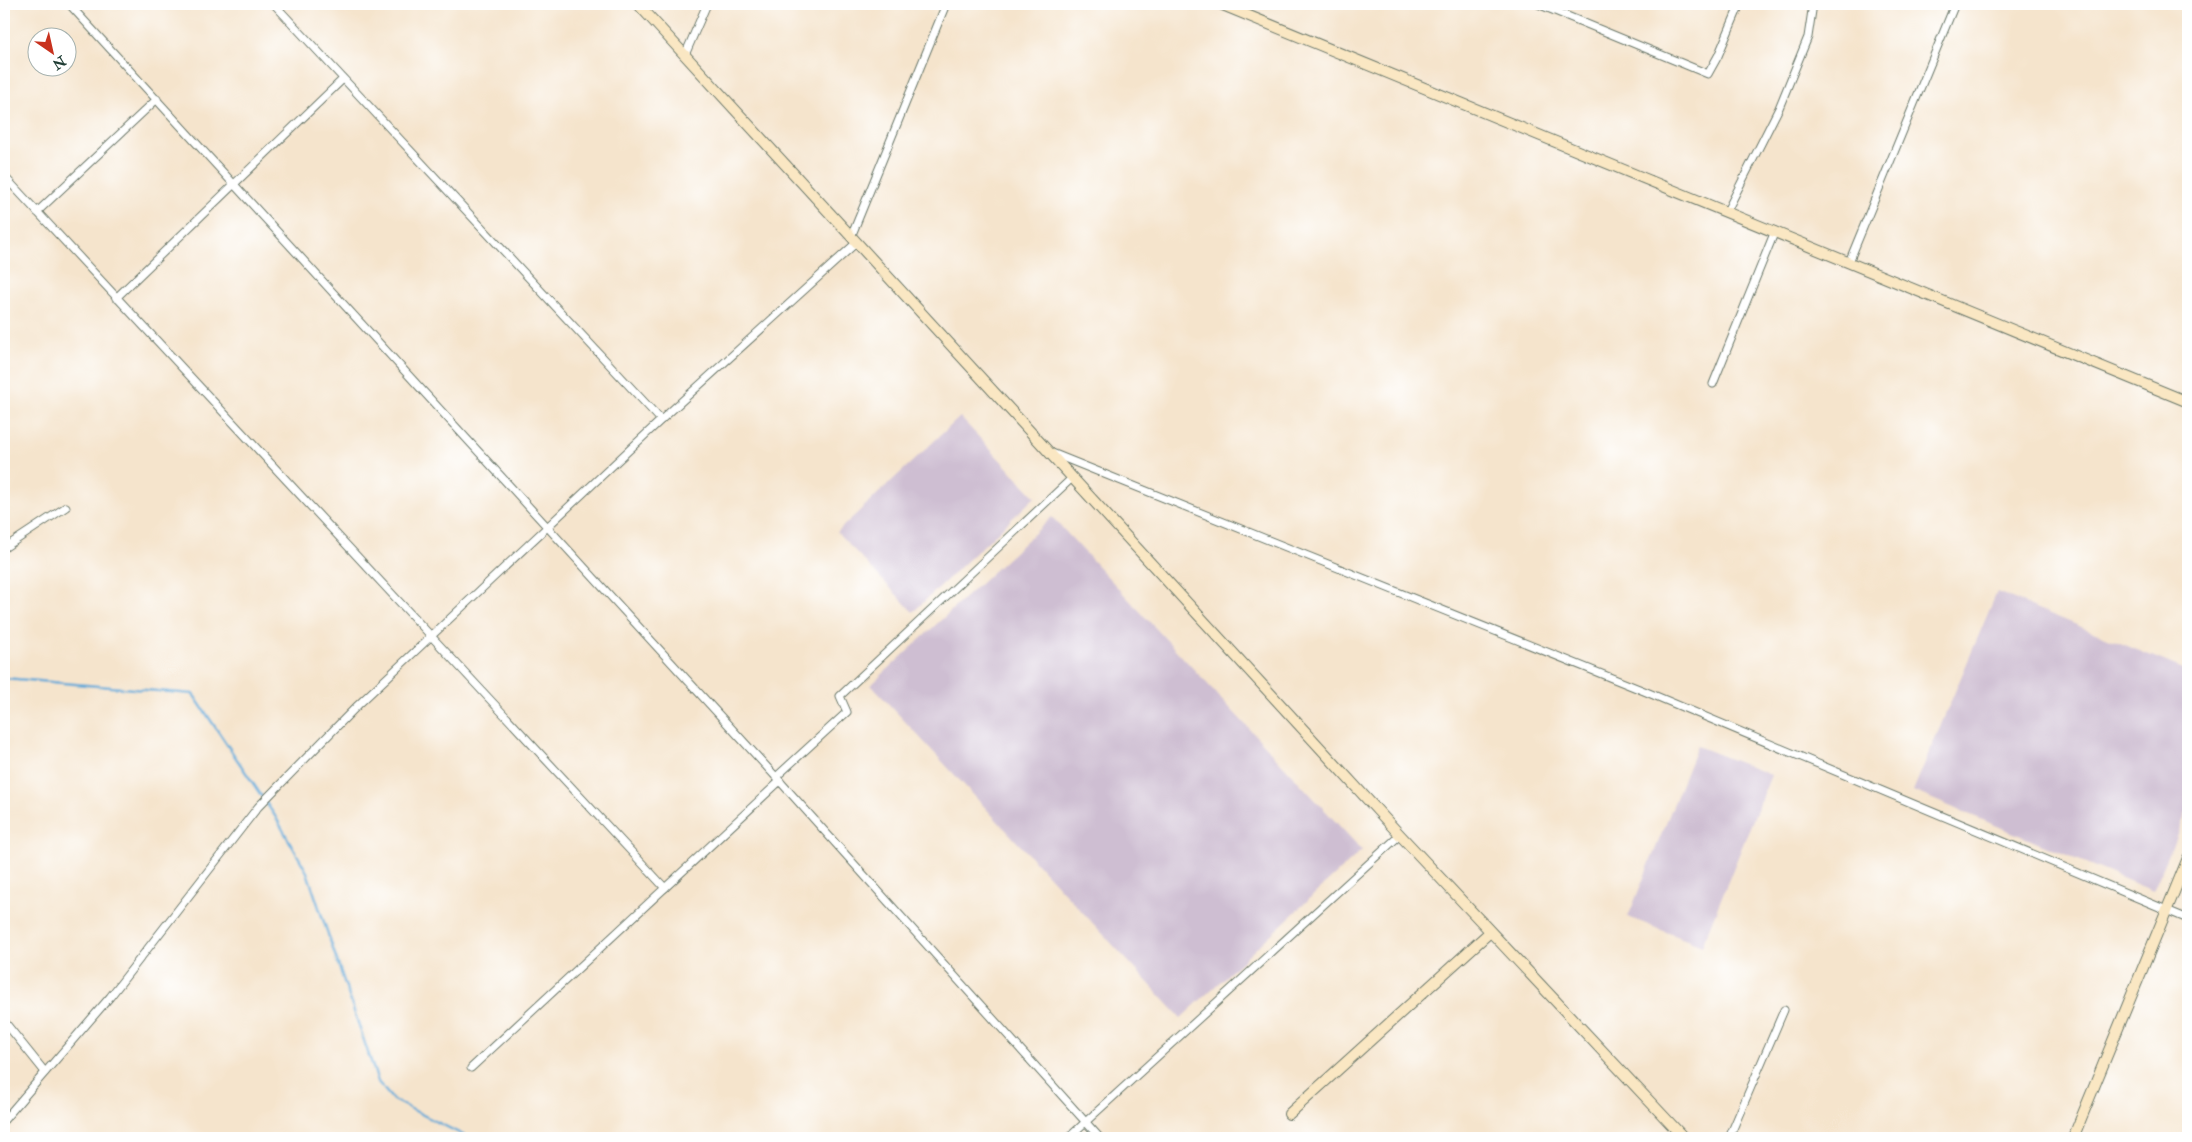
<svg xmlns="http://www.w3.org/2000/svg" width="2192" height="1142" viewBox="0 0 2192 1142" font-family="'IM FELL Double Pica',serif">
<rect width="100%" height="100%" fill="#fff"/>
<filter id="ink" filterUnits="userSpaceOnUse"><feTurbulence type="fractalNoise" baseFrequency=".02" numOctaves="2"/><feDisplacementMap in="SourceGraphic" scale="10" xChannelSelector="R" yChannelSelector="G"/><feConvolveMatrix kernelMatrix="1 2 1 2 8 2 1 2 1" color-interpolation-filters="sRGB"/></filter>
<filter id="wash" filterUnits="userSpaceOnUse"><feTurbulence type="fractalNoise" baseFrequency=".0096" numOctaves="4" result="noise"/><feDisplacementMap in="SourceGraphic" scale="20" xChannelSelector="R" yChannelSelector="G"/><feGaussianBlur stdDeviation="1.12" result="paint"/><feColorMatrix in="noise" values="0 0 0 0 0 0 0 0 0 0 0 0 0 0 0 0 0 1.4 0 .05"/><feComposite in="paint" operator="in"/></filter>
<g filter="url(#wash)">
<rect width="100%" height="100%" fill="#f5e4cc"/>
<!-- industrial -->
<g fill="#cebed2">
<path d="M960 417 1035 497 913 612 837 532Z"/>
<path d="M1052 517 1362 850 1181 1018 871 685Z"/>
<path d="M1997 592 2188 671V809L2153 891 1913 791Z"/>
<path d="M1697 746 1771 775 1702 946 1628 917Z"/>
</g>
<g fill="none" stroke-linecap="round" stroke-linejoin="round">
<!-- stream -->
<path stroke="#60a9d8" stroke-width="2.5" d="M4 678 193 694 275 816 307 872 378 1082 393 1100 469 1138"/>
</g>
</g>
<g filter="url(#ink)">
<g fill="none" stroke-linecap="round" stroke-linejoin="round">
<defs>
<g id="street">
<path d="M69 4 776 777 1100 1138"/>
<path d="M274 4 661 420"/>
<path d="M1538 4 1708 74 1718 56 1740 4"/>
<path d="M685 55 707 4"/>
<path d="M4 176 665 888"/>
<path d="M1727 211 1779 108 1808 37 1813 4"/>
<path d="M37 212 157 99"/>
<path d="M851 237 946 4"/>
<path d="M1849 262 1955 4"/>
<path d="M116 298 343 79"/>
<path d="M1713 384 1775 231"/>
<path d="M1052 453 1644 691 2188 919"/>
<path d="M4 548 66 507"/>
<path d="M776 777 847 712 840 696 1072 478"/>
<path d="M4 1021 45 1072"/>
<path d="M471 1068 780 781"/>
<path d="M4 1120 110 997 258 807 358 705 661 420 856 243"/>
<path d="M1068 1138 1400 835"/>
<path d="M1729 1138 1784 1010"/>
</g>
<g id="secondary">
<path d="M638 4 1400 835 1684 1138"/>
<path d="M1220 4 2188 402"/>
<path d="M1289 1114 1490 932"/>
<path d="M2073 1138 2188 858"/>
</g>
</defs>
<!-- street casing -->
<use href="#street" stroke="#6a7769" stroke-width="9"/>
<!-- secondary casing -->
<use href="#secondary" stroke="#6a7769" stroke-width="12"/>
<!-- street -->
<use href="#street" stroke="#fff" stroke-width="7"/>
<!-- secondary -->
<use href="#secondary" stroke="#fae7c3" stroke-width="10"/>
</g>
</g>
<!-- margin -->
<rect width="2192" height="1142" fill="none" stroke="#fff" stroke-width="20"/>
<!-- north arrow -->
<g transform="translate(52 52) rotate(146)"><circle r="24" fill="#ffffff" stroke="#a5b1ae"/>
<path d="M0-4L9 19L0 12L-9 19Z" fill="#c8321e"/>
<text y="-8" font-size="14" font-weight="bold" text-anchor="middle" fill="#1f3d34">N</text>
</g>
</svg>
